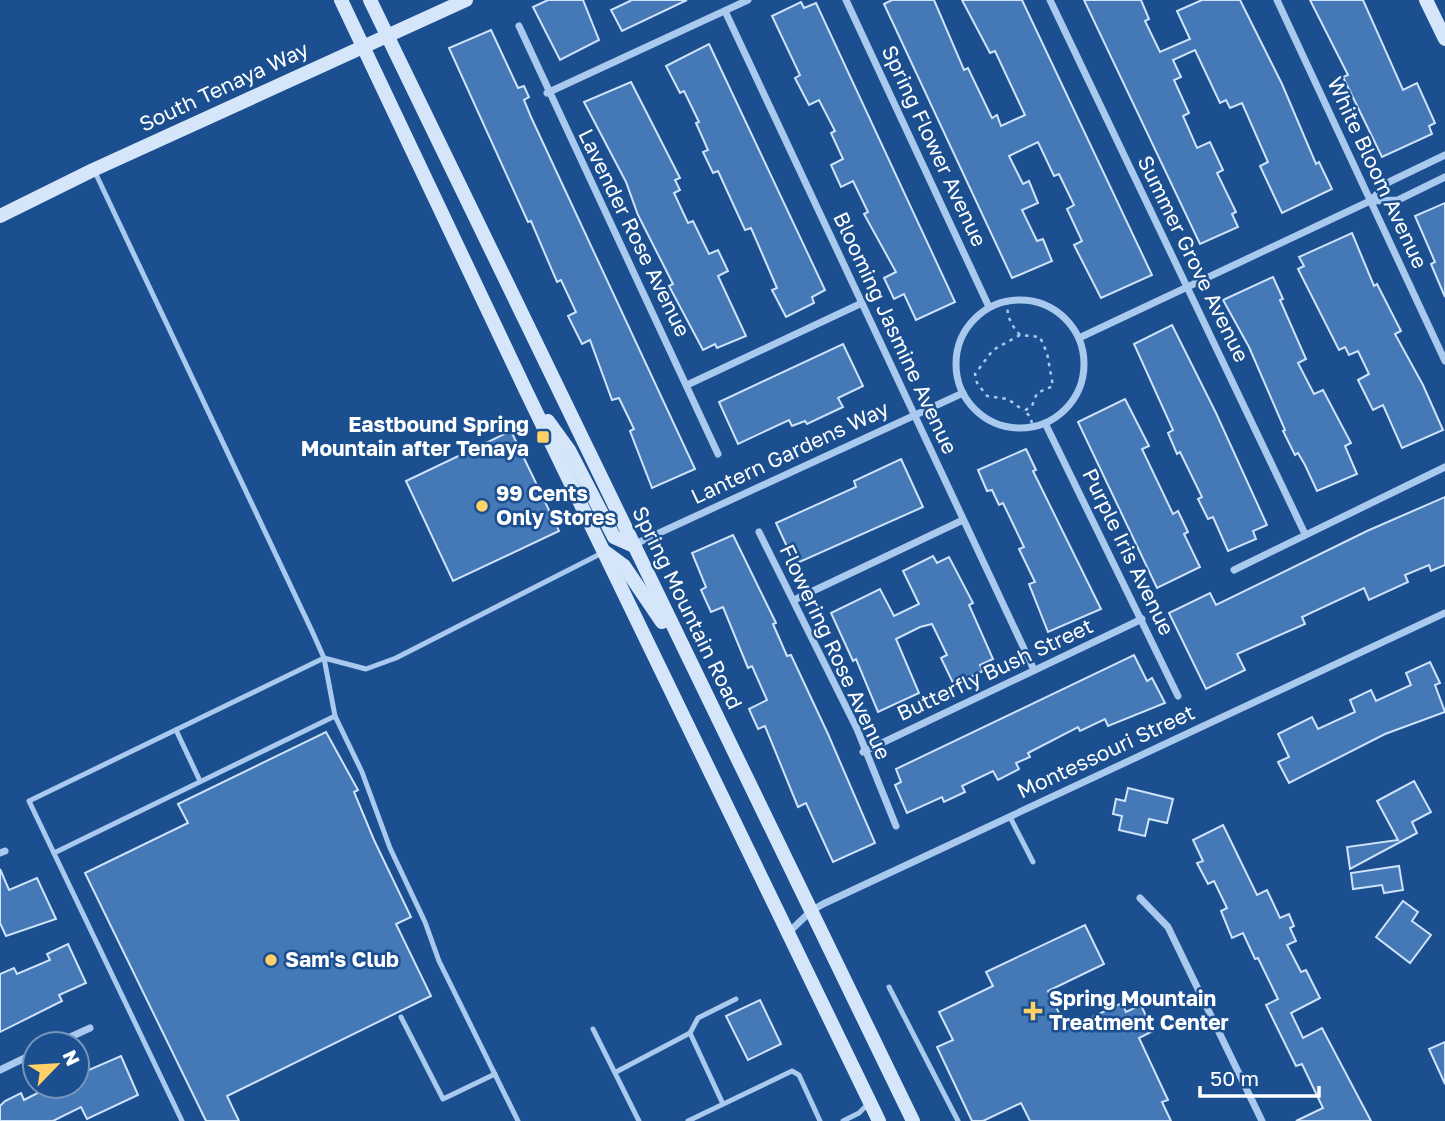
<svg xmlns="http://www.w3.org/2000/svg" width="1445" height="1121" viewBox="0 0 1445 1121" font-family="'Golos Text',sans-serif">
<rect width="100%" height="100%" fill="#1b4f8f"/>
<!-- building -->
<g fill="#4478b7" stroke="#cfe3fa" stroke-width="2">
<path d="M548 0H583L599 40 560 60 533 7Z"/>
<path d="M632 0H687L622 31 611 10Z"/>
<path d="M892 0H934L964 70 968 68 992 118 997 115 1001 126 1025 115 995 51 990 53 962 0H1022L1152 275 1101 298 1074 245 1082 241 1067 209 1074 205 1059 174 1054 176 1038 142 1009 156 1023 184 1029 181 1038 203 1022 210 1037 241 1043 239 1052 261 1012 278 884 4Z"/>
<path d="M1084 0H1141L1149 19 1145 21 1160 52 1190 39 1177 11 1202 0H1240L1282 84 1316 164 1319 162 1332 189 1282 213 1260 166 1268 162 1242 103 1230 108 1226 100 1220 103 1195 50 1173 60 1181 77 1174 80 1189 113 1183 116 1197 148 1210 142 1223 170 1217 173 1236 212 1232 214 1238 227 1200 244Z"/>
<path d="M1310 0H1363L1403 90 1417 83 1435 123 1429 126 1432 134 1382 157 1343 77 1348 75Z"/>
<path d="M801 2 804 8 816 3 955 302 916 320 904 294 894 299 884 278 896 272 864 214 868 212 853 181 841 187 831 165 843 159 831 133 835 131 819 100 809 105 795 78 800 75 772 16Z"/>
<path d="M491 30 518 88 524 86 529 97 524 100 531 117 695 469 652 488 630 431 634 429 619 398 612 400 590 340 582 344 568 316 576 312 561 280 557 282 531 221 528 222 449 48Z"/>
<path d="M709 44 825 290 812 297 814 303 786 317 772 290 777 288 751 228 745 230 718 171 713 173 703 152 708 150 696 123 699 122 684 91 680 93 666 66Z"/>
<path d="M631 82 680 178 675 180 680 190 674 193 688 223 693 221 709 254 718 250 728 271 718 276 746 336 717 348 715 344 703 350 669 286 673 284 638 215 626 182 584 102Z"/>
<path d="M1445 203V297L1431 264 1435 262 1415 216Z"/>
<path d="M1352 233 1374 286 1377 284 1401 331 1395 334 1423 385 1443 430 1402 448 1383 405 1373 410 1358 380 1369 374 1358 351 1349 355 1345 347 1339 350 1298 269 1304 266 1299 257Z"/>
<path d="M1273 277 1283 299 1280 300 1306 359 1298 363 1314 394 1323 390 1351 443 1345 446 1357 474 1317 491 1305 465 1298 453 1295 455 1283 431 1285 430 1249 347 1223 300Z"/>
<path d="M1172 325 1216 413 1267 525 1253 531 1256 539 1228 551 1213 517 1208 519 1198 499 1202 497 1180 452 1177 454 1168 433 1173 430 1134 344Z"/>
<path d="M843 344 863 386 838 398 843 407 807 424 805 421 792 426 789 420 738 444 719 402Z"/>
<path d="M1125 399 1149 446 1142 449 1173 514 1178 511 1188 532 1184 534 1200 567 1157 588 1078 422Z"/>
<path d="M511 431 559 531 453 581 406 481Z"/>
<path d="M1026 449 1036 470 1033 471 1101 609 1048 632 1029 584 1035 582 1019 549 1024 547 1003 503 999 505 992 490 987 491 978 470Z"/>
<path d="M901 459 923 507 795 564 776 523 856 487 854 481Z"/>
<path d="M1445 497V565L1431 571 1429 565 1405 575 1408 582 1369 600 1364 588 1302 617 1305 624 1237 654 1245 670 1206 689 1169 613 1210 593 1216 605 1367 531Z"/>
<path d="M733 535 776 623 773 624 787 656 791 655 828 734 875 843 833 862 806 803 798 807 765 726 758 729 749 709 767 700 752 666 748 668 723 607 711 612 701 590 706 587 692 553Z"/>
<path d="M933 556 937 563 949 557 973 603 969 605 993 659 980 665 983 671 954 685 941 658 947 655 932 624 920 627 896 639 919 693 878 712 856 659 853 661 831 613 880 589 894 616 919 604 903 571Z"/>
<path d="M1134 655 1147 681 1152 678 1165 703 1108 726 1105 719 1080 731 1078 727 1028 753 1030 757 1016 763 1019 769 998 780 993 771 962 786 965 792 944 802 942 797 907 813 895 785 901 782 896 769Z"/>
<path d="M1430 662 1440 683 1435 685 1445 712 1385 734 1289 783 1278 762 1289 757 1278 734 1312 717 1318 729 1355 712 1350 700 1371 690 1376 701 1411 685 1406 673Z"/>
<path d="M326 732 358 790 354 792 374 840 411 917 396 924 431 996 227 1096 239 1121H206L85 873 188 823 178 804Z"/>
<path d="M1414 781 1431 812 1412 822 1417 833 1350 869 1347 847 1398 840 1377 801Z"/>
<path d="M1128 788 1173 799 1167 823 1149 819 1145 836 1119 830 1122 816 1113 814 1116 799 1125 801Z"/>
<path d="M1223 825 1257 895 1267 890 1280 918 1289 914 1294 926 1290 928 1296 941 1287 945 1301 972 1306 970 1320 998 1291 1013 1303 1038 1322 1028 1371 1121H1296L1323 1108 1302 1064 1296 1066 1266 1005 1278 999 1258 958 1255 959 1243 933 1232 938 1221 911 1227 908 1214 881 1208 884 1197 863 1203 861 1193 840Z"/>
<path d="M1399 866 1403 890 1384 893 1382 885 1353 889 1351 873Z"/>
<path d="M0 869 9 890 37 878 56 919 6 936 0 923Z"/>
<path d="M1403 901 1418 912 1412 921 1431 935 1410 963 1376 937Z"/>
<path d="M1085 925 1104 964 1048 991 1067 1029 1122 1003 1126 1012 1141 1005 1153 1031 1139 1038 1168 1100 1162 1102 1171 1121H1030L1021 1103 983 1121H972L937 1047 953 1040 939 1012 993 986 986 972Z"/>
<path d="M68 944 86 983 59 995 62 1001 0 1032V974L14 968 17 974 50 960 47 954Z"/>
<path d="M760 1000 781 1044 748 1060 726 1016Z"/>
<path d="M1445 1042V1084L1429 1049Z"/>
<path d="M121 1056 138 1095 87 1119 81 1107 53 1121H0V1106L5 1101 21 1093 24 1100 51 1086H77V1070L87 1065 89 1070Z"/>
</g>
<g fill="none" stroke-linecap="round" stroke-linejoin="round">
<!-- path -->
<g stroke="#a9c9ee" stroke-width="2.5" stroke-dasharray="3.5 5" stroke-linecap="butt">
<path d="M1007 301C1007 316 1010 324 1020 335L1040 337 1047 353 1053 386 1037 393 1032 406 1024 411 1031 417 1032 426"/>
<path d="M1020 335 993 350 975 374 977 383 987 396 1008 399 1024 411"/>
</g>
<!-- lane -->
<g stroke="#a9c9ee" stroke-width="5">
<path d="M94 170 312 631 324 658 335 716 362 772 390 848 425 922 439 961 518 1121"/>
<path d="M176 730 200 781"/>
<path d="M1010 817 1033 862"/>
<path d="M54 853 335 716"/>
<path d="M889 987 958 1121"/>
<path d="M401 1017 443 1099 495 1074"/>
<path d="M593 1029 639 1121"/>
<path d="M690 1033 723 1104"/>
<path d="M616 1072 690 1033 698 1018 736 999"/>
<path d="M182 1121 29 801 324 658 366 669 396 658 604 552"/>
<path d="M688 1121 792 1071 799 1075 820 1121"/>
<path d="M843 1121 859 1113 868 1104"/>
</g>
<!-- street -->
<g stroke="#a9c9ee" stroke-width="7">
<path d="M846 0 989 307"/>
<path d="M1050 0 1305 534"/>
<path d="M1277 0 1445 361"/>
<path d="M725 11 1034 670"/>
<path d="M519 26 718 454"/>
<path d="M547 93 748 0"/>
<path d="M1371 201 1398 200 1445 177"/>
<circle cx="1020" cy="364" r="64"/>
<path d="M1079 338 1370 201 1389 182 1445 155"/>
<path d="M687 385 862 303"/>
<path d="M1045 423 1178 696"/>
<path d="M759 532 857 729 896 826"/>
<path d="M633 545 963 393"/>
<path d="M1234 570 1445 467"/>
<path d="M794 600 963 520"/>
<path d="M863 752 1142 619"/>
<path d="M0 853 5 851"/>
<path d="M1140 898 1168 927 1262 1121"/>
<path d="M789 932 811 911 823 904 1445 613"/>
<path d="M55 1044 90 1028"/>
<path d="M0 1070 35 1053"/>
</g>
<!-- secondary -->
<g stroke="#d6e6fa" stroke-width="14">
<path d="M341 0 526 391 879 1121"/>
<path d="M370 0 913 1121"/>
<path d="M1426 0 1445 39"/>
<path d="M0 216 93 170 466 0"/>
<path d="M548 421 569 450 614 537 632 545"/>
<path d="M605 552 624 566 662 622"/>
</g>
</g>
<!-- markers -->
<g fill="#ffd166" stroke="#1b4f8f" stroke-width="2.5">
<rect x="536" y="430" width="14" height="14" rx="3.5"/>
<circle cx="482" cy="506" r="7"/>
<circle cx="271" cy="960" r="7"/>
<path d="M1029.5 1000.5h7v7h7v7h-7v7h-7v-7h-7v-7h7z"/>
</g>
<g text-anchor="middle" stroke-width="5" stroke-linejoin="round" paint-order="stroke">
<!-- street labels -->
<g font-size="21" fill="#fff" stroke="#1b4f8f">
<text transform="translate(224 87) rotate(-25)" y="7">South Tenaya Way</text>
<text transform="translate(934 146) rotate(65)" y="7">Spring Flower Avenue</text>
<text transform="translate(1377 173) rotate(65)" y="7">White Bloom Avenue</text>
<text transform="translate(634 233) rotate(64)" y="7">Lavender Rose Avenue</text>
<text transform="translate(1193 259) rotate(64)" y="7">Summer Grove Avenue</text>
<text transform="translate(895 333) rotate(65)" y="7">Blooming Jasmine Avenue</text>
<text transform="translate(790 453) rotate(-25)" y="7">Lantern Gardens Way</text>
<text transform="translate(1128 552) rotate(64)" y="7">Purple Iris Avenue</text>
<text transform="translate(687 608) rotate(64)" y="7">Spring Mountain Road</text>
<text transform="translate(835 652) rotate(65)" y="7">Flowering Rose Avenue</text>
<text transform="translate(995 670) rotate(-25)" y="7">Butterfly Bush Street</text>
<text transform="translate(1106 752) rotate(-25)" y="7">Montessouri Street</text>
</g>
<!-- poi labels -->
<g font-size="21" font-weight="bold" fill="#fff" stroke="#1b4f8f" text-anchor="start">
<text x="529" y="432" text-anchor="end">Eastbound Spring<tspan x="529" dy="24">Mountain after Tenaya</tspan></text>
<text x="496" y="501">99 Cents<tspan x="496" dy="24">Only Stores</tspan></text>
<text x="285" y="967">Sam's Club</text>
<text x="1049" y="1006">Spring Mountain<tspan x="1049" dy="24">Treatment Center</tspan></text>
</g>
</g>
<!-- north arrow -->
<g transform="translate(56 1065) rotate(65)"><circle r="33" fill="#1b4f8f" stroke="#7695bc" stroke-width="2"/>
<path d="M0-5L12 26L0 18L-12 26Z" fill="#ffd166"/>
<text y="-10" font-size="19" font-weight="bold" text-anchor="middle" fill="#ffffff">N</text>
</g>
<!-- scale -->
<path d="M1200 1086v10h119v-10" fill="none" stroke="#ffffff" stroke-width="3.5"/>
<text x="1210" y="1086" font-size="21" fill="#ffffff" stroke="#1b4f8f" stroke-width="5" paint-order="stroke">50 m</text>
</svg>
